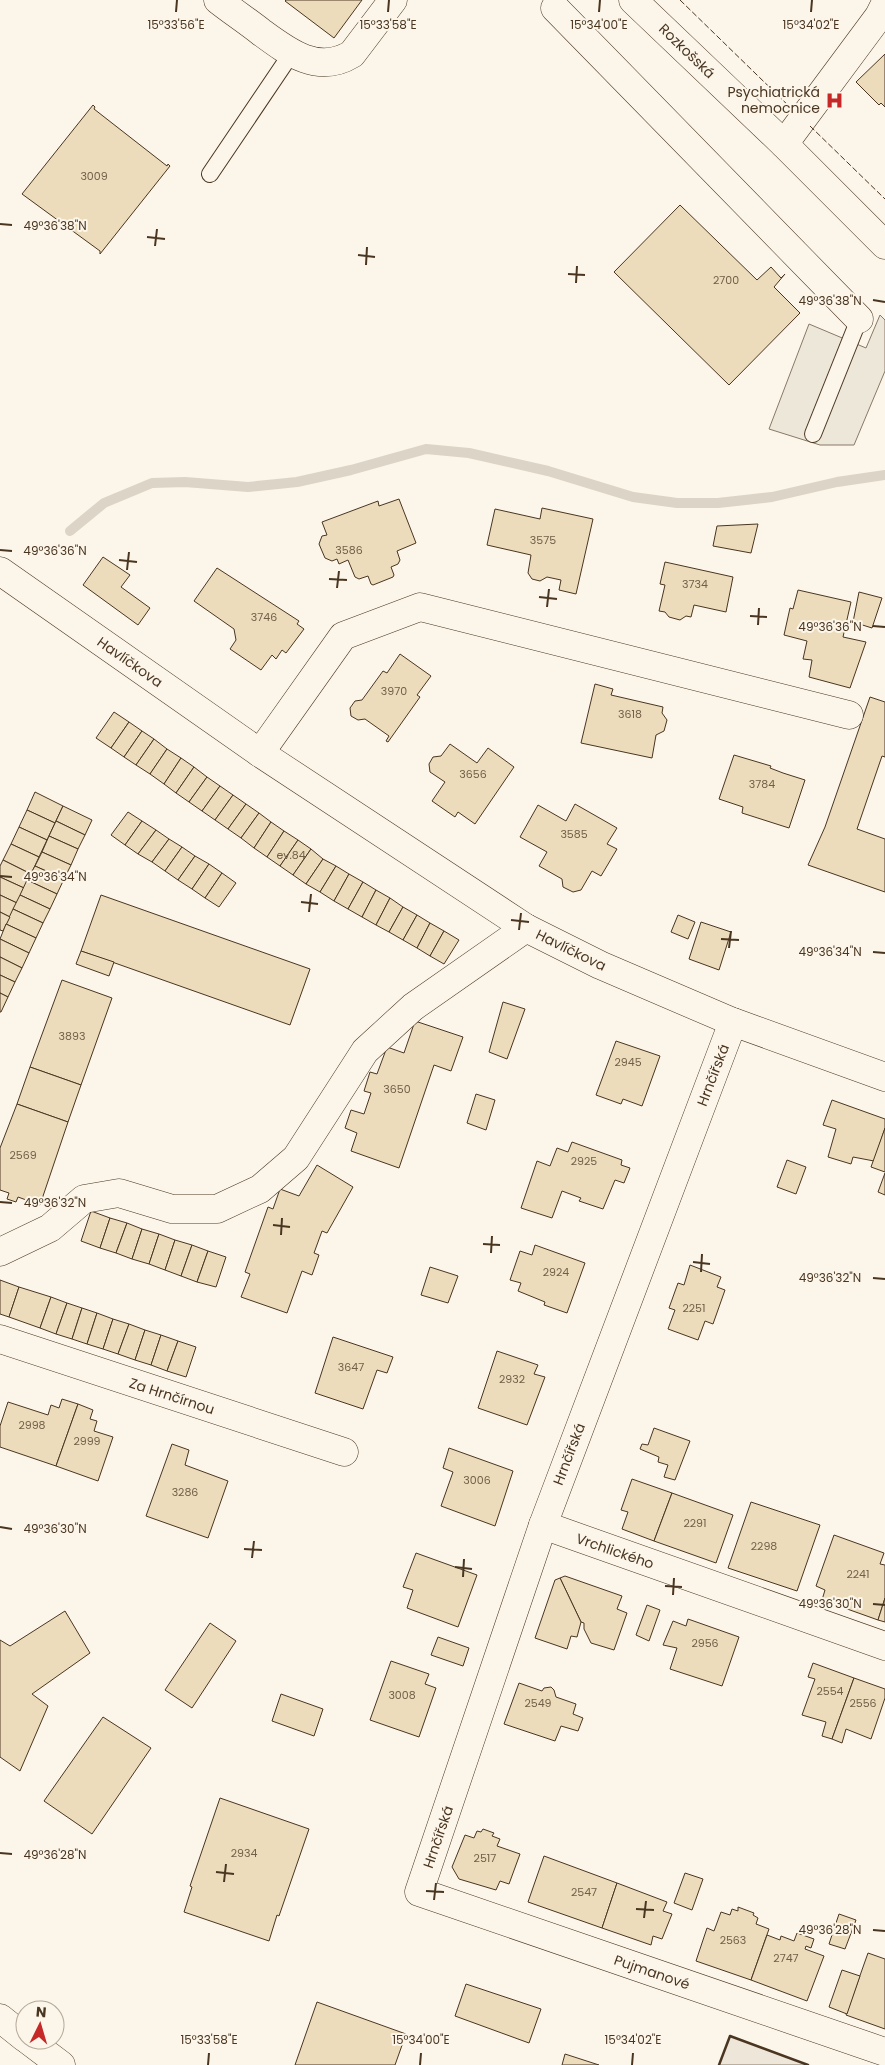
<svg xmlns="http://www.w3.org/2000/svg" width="885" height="2065" viewBox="0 0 885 2065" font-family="Poppins,sans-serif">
<rect width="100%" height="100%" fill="#fbf6e9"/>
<!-- green -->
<path fill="#ede6d9" stroke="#887966" d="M730 2036 808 2065H719Z"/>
<!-- parking -->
<path fill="#ede7d9" stroke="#887966" d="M880 315 885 320V371L854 445H820L769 429 809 324 866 348Z"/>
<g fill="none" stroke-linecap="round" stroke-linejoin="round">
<!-- stream -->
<path stroke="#dcd4c6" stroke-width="10" d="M70 531 104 503 152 483 185 482 248 487 297 482 351 470 426 449 469 453 548 471 633 497 677 503H718L772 497 837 482 885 475"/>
</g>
<!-- building -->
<g fill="#ecdcbc" stroke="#4a3520">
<path d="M286 0H362L334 38 285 1Z"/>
<path d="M885 54V107L881 103 879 105 856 82Z"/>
<path d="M93 105 95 107 94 109 167 166 168 164 170 166 100 254V251L22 194Z"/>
<path d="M680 205 757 280 771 267 781 278 785 274 774 287 800 313 729 385 614 272Z"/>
<path d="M399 499 416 543 397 551 400 560 398 564 391 567 394 575 393 577 373 585 371 584 368 576 359 579 355 577 348 560 339 564 337 559 332 561 325 558 319 544 322 536 327 535 322 522 378 501 379 506Z"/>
<path d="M542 508 593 519 576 594 559 590 561 580 547 577 540 581 532 579 528 573 531 555 487 545 495 509 540 519Z"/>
<path d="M758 524 751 553 713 546 717 526Z"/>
<path d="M103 557 130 575 121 587 150 608 138 625 83 585Z"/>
<path d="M665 562 733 577 726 612 694 605 691 617 686 616 680 620 669 617 665 612 659 611 665 585 660 584Z"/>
<path d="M217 568 299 621 297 624 304 629 286 653 282 650 276 659 272 655 261 670 230 649 236 640 234 629 194 601Z"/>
<path d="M798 590 851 602 843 637 866 642 850 688 809 677 812 660 803 659 807 641 784 635 790 608 793 609Z"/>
<path d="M859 592 882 598 872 628 853 622Z"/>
<path d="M400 654 431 676 417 695 420 697 388 742 386 741 389 736 365 719 358 720 351 716 350 708 355 701 362 700 383 671 387 673Z"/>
<path d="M595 684 613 689 611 695 663 707 662 713 667 720 664 731 656 735 652 758 581 743Z"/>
<path d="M870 697 885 702V757L882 756 857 829 885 839V892L808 865 825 827Z"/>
<path d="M114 712 129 722 111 748 96 738Z"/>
<path d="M129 722 142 731 124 757 111 748Z"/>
<path d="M142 731 154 739 136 765 124 757Z"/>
<path d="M154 739 167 749 150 774 136 765Z"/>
<path d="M450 744 477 763 488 748 514 767 475 824 458 812 455 817 432 801 445 782 430 772 429 764 433 757 441 756Z"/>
<path d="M167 749 181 758 164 784 150 774Z"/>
<path d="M734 755 771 766 770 768 783 773 805 780 789 828 742 813 743 807 719 799Z"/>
<path d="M181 758 194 767 176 793 164 784Z"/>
<path d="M194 767 207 777 189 802 176 793Z"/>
<path d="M207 777 220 786 202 811 189 802Z"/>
<path d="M220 786 233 795 215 820 202 811Z"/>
<path d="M35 792 63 806 55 823 27 810Z"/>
<path d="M233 795 246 804 228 829 215 820Z"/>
<path d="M246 804 259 813 241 838 228 829Z"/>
<path d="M575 804 617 828 607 844 617 849 601 876 592 871 581 890 573 892 563 887 562 879 539 866 547 852 520 837 538 805 566 821Z"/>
<path d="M63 806 92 820 85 835 56 821Z"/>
<path d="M27 810 55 823 47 840 19 827Z"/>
<path d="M128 812 142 821 125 845 111 835Z"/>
<path d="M259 813 271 822 254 848 241 838Z"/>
<path d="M56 821 85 835 78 849 49 836Z"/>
<path d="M142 821 156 830 138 854 125 845Z"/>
<path d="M271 822 284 831 267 857 254 848Z"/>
<path d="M19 827 47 840 39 857 11 844Z"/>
<path d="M156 830 169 839 152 862 138 854Z"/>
<path d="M284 831 298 840 280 866 267 857Z"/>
<path d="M49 836 78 849 71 865 42 852Z"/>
<path d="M169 839 182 847 165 871 152 862Z"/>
<path d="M298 840 311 849 293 875 280 866Z"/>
<path d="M11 844 39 857 31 874 3 860Z"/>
<path d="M182 847 195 856 178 880 165 871Z"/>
<path d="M311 849 323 859 306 884 293 875Z"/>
<path d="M42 852 71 865 64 879 35 866Z"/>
<path d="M195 856 209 864 192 889 178 880Z"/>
<path d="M323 859 336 866 320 892 306 884Z"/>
<path d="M3 860 31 874 24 888 0 877V866Z"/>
<path d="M209 864 222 873 205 898 192 889Z"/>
<path d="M35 866 64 879 57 894 27 880Z"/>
<path d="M336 866 349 874 334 901 320 892Z"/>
<path d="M222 873 236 883 219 907 205 898Z"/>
<path d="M349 874 363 882 348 909 334 901Z"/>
<path d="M0 877 24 888 17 903 0 895Z"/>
<path d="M27 880 57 894 50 909 20 895Z"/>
<path d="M363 882 376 890 362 917 348 909Z"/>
<path d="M376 890 390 898 376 925 362 917Z"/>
<path d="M0 895 17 903 10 917 0 912Z"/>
<path d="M20 895 50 909 43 923 13 909Z"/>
<path d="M101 895 310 969 290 1025 81 951Z"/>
<path d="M390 898 403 907 389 932 376 925Z"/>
<path d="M403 907 417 915 403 940 389 932Z"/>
<path d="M13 909 43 923 36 938 6 924Z"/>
<path d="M0 912 10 917 3 931 0 930Z"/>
<path d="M417 915 430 923 417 948 403 940Z"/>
<path d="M678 915 695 922 688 939 671 932Z"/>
<path d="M701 922 731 932 719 970 689 959Z"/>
<path d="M430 923 444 931 430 956 417 948Z"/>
<path d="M6 924 36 938 29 953 0 939Z"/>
<path d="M444 931 459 940 444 964 430 956Z"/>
<path d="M0 939 29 953 22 968 0 957Z"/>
<path d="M81 951 114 962 109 976 76 964Z"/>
<path d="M0 957 22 968 15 982 0 975Z"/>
<path d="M0 975 15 982 8 997 0 993Z"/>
<path d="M62 980 112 998 81 1085 30 1067Z"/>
<path d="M0 993 8 997 1 1012H0Z"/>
<path d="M503 1002 525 1009 507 1059 489 1052Z"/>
<path d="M415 1021 463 1037 451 1071 434 1065 399 1168 351 1151 357 1133 345 1128 351 1110 364 1114 371 1093 364 1091 370 1072 377 1074 387 1047 404 1053Z"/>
<path d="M616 1041 660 1056 642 1106 623 1099 621 1104 596 1095Z"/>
<path d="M30 1067 81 1085 68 1122 17 1104Z"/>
<path d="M476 1094 495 1100 486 1130 467 1123Z"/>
<path d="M832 1100 885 1119V1128L874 1161 853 1157 851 1164 828 1157 836 1129 823 1125Z"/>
<path d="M17 1104 68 1122 40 1205 18 1197 16 1202 7 1199 9 1193 0 1190V1148Z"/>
<path d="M885 1128V1172L871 1167Z"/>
<path d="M572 1142 622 1160 621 1165 630 1168 624 1183 615 1180 603 1209 579 1201 581 1198 562 1191 552 1218 521 1208 537 1161 550 1166 557 1148 568 1152Z"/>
<path d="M787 1160 806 1167 796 1194 777 1187Z"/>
<path d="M317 1165 353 1187 327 1233 322 1231 314 1253 319 1255 312 1275 302 1271 287 1313 241 1297 250 1274 245 1272 268 1207 273 1209 280 1189 299 1196Z"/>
<path d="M885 1173V1195L878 1192Z"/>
<path d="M91 1211 110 1218 100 1248 81 1241Z"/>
<path d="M110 1218 127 1223 116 1253 100 1248Z"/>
<path d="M127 1223 142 1229 132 1259 116 1253Z"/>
<path d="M142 1229 159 1234 149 1264 132 1259Z"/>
<path d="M159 1234 175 1240 165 1270 149 1264Z"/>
<path d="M175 1240 192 1245 181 1276 165 1270Z"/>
<path d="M192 1245 208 1251 197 1282 181 1276Z"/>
<path d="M535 1245 585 1263 567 1313 544 1305 545 1302 518 1291 521 1283 510 1280 520 1251 532 1255Z"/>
<path d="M208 1251 226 1257 216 1287 197 1282Z"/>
<path d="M690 1265 721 1277 717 1287 725 1290 713 1324 705 1321 698 1340 668 1329 675 1310 669 1308 678 1283 684 1285Z"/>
<path d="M430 1267 458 1276 448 1303 421 1295Z"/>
<path d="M0 1280 19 1287 9 1317 0 1314Z"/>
<path d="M19 1287 51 1297 40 1328 9 1317Z"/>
<path d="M51 1297 67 1303 56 1334 40 1328Z"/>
<path d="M67 1303 82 1308 72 1339 56 1334Z"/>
<path d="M82 1308 97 1313 87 1344 72 1339Z"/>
<path d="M97 1313 113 1319 103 1349 87 1344Z"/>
<path d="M113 1319 129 1324 118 1354 103 1349Z"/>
<path d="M129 1324 145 1330 135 1360 118 1354Z"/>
<path d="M145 1330 161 1335 151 1365 135 1360Z"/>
<path d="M161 1335 178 1341 167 1371 151 1365Z"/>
<path d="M333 1337 393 1357 387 1373 377 1370 363 1409 315 1393Z"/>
<path d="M178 1341 196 1347 186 1377 167 1371Z"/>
<path d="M497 1351 538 1365 534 1374 545 1377 527 1425 478 1408Z"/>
<path d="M62 1399 78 1404 56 1466 0 1447V1426L8 1402 48 1415 51 1405 59 1408Z"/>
<path d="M78 1404 93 1410 90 1419 97 1421 94 1431 113 1437 98 1481 56 1466Z"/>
<path d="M654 1428 690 1441 675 1480 664 1477 668 1465 658 1462 659 1457 640 1449 642 1444 648 1445Z"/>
<path d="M172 1444 189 1450 185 1465 228 1481 208 1538 146 1516Z"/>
<path d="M449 1448 513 1471 495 1526 441 1506 453 1472 443 1468Z"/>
<path d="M632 1479 672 1493 654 1541 622 1529 628 1512 621 1510Z"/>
<path d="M672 1493 733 1515 716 1563 654 1541Z"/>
<path d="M751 1502 820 1525 797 1591 728 1568Z"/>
<path d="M834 1535 884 1553 880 1564 885 1565V1598L878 1620 822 1600 825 1590 816 1586Z"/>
<path d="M416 1553 477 1575 458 1627 407 1608 413 1590 403 1587Z"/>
<path d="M565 1576 622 1596 617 1609 627 1613 614 1650 591 1643 584 1629V1623L581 1622 560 1578Z"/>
<path d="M560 1578 581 1622 577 1637 571 1636 567 1649 535 1638 555 1580Z"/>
<path d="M885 1598V1622L878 1620Z"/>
<path d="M647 1605 660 1610 649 1641 636 1635Z"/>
<path d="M65 1611 90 1653 32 1694 48 1706 20 1771 0 1757V1640L10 1646Z"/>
<path d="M688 1619 739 1637 722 1686 670 1669 677 1648 663 1645 673 1621 686 1626Z"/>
<path d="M210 1623 236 1641 192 1708 165 1690Z"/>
<path d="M438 1637 469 1648 463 1666 431 1655Z"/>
<path d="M391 1661 429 1674 425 1684 436 1688 419 1737 370 1720Z"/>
<path d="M813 1663 854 1678 832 1739 822 1736 826 1722 802 1715 815 1679 808 1677Z"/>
<path d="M854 1678 885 1689V1698L871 1739 846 1729 842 1743 832 1739Z"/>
<path d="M519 1683 542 1691 544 1688 551 1687 554 1690 556 1697 576 1704 573 1714 583 1718 578 1731 561 1726 555 1741 504 1724Z"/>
<path d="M281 1694 323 1709 314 1736 272 1721Z"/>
<path d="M103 1717 151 1748 92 1834 44 1801Z"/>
<path d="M220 1798 309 1829 279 1916 277 1915 269 1941 184 1912 192 1887 190 1886Z"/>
<path d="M483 1829 494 1833 492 1836 500 1839 497 1846 520 1854 509 1884 500 1881 496 1890 459 1879 452 1867 465 1835 474 1838 477 1831 481 1832Z"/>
<path d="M544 1856 617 1883 602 1928 528 1902Z"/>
<path d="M685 1873 703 1879 692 1910 674 1903Z"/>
<path d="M617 1883 667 1902 663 1911 672 1914 662 1939 653 1936 651 1945 602 1928Z"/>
<path d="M738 1907 754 1913 753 1915 758 1918 756 1924 769 1929 751 1980 696 1961 707 1928 714 1931 721 1912 730 1915 732 1909 738 1911Z"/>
<path d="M839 1914 856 1920 845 1949 829 1944Z"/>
<path d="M797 1933 814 1939 811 1948 806 1946 805 1949 824 1956 807 2001 751 1980 767 1935 780 1940 781 1936 794 1941Z"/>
<path d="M868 1953 885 1959V2029L846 2015Z"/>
<path d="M842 1970 860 1976 847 2014 829 2007Z"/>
<path d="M466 1984 541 2009 529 2043 455 2016Z"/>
<path d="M317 2002 406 2034 395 2065H295Z"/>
<path d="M565 2054 599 2065H562Z"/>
</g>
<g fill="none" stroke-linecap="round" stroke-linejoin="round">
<defs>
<g id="service">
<path d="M210 174 291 54"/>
<path d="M813 434 859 319"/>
</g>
<g id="minor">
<path d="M218 0C232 11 247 21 261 32 288 52 318 75 352 54L393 0"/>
<path d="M633 0 784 144 885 245"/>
<path d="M555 8 859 319"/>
<path d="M784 144 879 16 885 4"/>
<path d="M0 571 260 753 526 928 600 965 733 1022 885 1077"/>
<path d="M260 753 343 636 420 607 849 715"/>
<path d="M733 1022 543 1525 419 1892 885 2052"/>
<path d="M0 1252 50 1228 84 1199 119 1193 172 1209H217L260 1189 296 1158 365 1051 413 1007 526 928"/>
<path d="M0 1339 344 1452"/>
<path d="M543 1525 885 1646"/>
</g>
<g id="secondary">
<path d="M0 2018 25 2038"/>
<path d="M28 2040 61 2065"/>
</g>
</defs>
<!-- service casing -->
<use href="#service" stroke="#4a3520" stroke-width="18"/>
<!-- minor casing -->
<use href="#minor" stroke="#4a3520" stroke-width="29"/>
<!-- secondary casing -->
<use href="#secondary" stroke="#4a3520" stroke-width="29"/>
<!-- service -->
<use href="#service" stroke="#fbf6e9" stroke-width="16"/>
<!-- minor -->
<use href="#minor" stroke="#fbf6e9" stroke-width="28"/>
<!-- secondary -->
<use href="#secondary" stroke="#fbf6e9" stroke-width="28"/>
<!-- fence -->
<g stroke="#4a3520" stroke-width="1" stroke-dasharray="6 2.5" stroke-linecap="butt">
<path d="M680 0 795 112"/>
<path d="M810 126 885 199"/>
</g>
<!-- wall -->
<path stroke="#4a3520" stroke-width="2.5" d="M719 2065 730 2036 808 2065"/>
</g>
<!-- ticks -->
<path fill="none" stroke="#4a3520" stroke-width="2" d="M176 12 177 0M388 12 389 0M599 12 600 0M811 12 812 0M0 224 12 225M147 237 165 239M155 246 157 229M358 255 375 257M366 265 367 247M568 274 585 275M576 283 577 266M873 300 885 302M0 550 12 551M119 560 137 562M127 570 129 552M329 579 347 580M337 588 339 571M539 597 557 599M547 607 549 589M750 616 767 617M758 625 759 608M873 626 885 627M0 876 12 877M301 902 318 904M309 912 311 894M511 920 529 922M519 930 521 913M721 939 739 940M729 948 731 931M873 952 885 953M0 1202 12 1203M273 1225 290 1227M281 1235 282 1218M483 1244 500 1245M491 1253 492 1236M693 1262 710 1264M701 1272 702 1254M873 1278 885 1279M0 1527 12 1529M244 1549 262 1550M252 1558 254 1541M455 1567 472 1569M463 1577 464 1559M665 1586 682 1587M673 1595 674 1578M873 1604 885 1605M0 1853 12 1854M216 1872 234 1874M224 1882 226 1864M426 1891 444 1892M434 1900 436 1883M636 1909 654 1910M644 1918 646 1901M873 1930 885 1931M208 2065 209 2053M420 2065 421 2053M632 2065 633 2053"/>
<!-- icons -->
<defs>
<symbol id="hospital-bare" viewBox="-9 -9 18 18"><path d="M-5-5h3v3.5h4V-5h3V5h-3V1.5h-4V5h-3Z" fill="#c62828" stroke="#fbf6e9" stroke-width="2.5" paint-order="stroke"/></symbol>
</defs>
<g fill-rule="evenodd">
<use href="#hospital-bare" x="822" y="88" width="25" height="25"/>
</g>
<g text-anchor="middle" stroke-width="4" stroke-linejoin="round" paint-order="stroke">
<!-- number labels -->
<g font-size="11" fill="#725f47">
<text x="94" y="180">3009</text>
<text x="726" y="284">2700</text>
<text x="543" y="544">3575</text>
<text x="349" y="554">3586</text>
<text x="695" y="588">3734</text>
<text x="264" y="621">3746</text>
<text x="394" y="695">3970</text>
<text x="630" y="718">3618</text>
<text x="473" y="778">3656</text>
<text x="762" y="788">3784</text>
<text x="574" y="838">3585</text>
<text x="291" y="859">ev.84</text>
<text x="72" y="1040">3893</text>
<text x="628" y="1066">2945</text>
<text x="397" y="1093">3650</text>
<text x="23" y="1159">2569</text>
<text x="584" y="1165">2925</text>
<text x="556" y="1276">2924</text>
<text x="694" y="1312">2251</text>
<text x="351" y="1371">3647</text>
<text x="512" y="1383">2932</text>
<text x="32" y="1429">2998</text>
<text x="87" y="1445">2999</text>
<text x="477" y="1484">3006</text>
<text x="185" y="1496">3286</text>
<text x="695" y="1527">2291</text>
<text x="764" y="1550">2298</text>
<text x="858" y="1578">2241</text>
<text x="705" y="1647">2956</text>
<text x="830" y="1695">2554</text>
<text x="402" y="1699">3008</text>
<text x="538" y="1707">2549</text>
<text x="863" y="1707">2556</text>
<text x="244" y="1857">2934</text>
<text x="485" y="1862">2517</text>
<text x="584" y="1896">2547</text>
<text x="733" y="1944">2563</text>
<text x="786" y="1962">2747</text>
</g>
<!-- street labels -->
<g font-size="14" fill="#4a3520" stroke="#fbf6e9">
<text transform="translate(687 51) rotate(44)" y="5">Rozkošská</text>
<text transform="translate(130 662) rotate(35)" y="5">Havlíčkova</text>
<text transform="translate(571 950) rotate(26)" y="5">Havlíčkova</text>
<text transform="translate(713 1075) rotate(-69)" y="5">Hrnčířská</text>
<text transform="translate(172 1396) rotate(18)" y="5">Za Hrnčírnou</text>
<text transform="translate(569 1454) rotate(-69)" y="5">Hrnčířská</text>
<text transform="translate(615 1551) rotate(19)" y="5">Vrchlického</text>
<text transform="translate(438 1837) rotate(-71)" y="5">Hrnčířská</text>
<text transform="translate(652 1972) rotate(19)" y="5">Pujmanové</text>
</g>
<!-- poi labels -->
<g font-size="14" fill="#4a3520" stroke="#fbf6e9" text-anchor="end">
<text x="820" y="97">Psychiatrická<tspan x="820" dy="16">nemocnice</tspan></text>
</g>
</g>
<g font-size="12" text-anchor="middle" fill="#4a3520" stroke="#fbf6e9" stroke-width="4" stroke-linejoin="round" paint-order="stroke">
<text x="176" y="29">15°33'56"E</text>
<text x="388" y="29">15°33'58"E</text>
<text x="599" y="29">15°34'00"E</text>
<text x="811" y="29">15°34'02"E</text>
<text x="55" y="230">49°36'38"N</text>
<text x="830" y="305">49°36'38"N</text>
<text x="55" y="555">49°36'36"N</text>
<text x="830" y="631">49°36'36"N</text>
<text x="55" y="881">49°36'34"N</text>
<text x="830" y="956">49°36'34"N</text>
<text x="55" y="1207">49°36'32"N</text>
<text x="830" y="1282">49°36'32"N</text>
<text x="55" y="1533">49°36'30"N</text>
<text x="830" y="1608">49°36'30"N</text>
<text x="55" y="1859">49°36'28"N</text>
<text x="830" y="1934">49°36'28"N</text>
<text x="209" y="2044">15°33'58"E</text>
<text x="421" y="2044">15°34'00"E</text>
<text x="633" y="2044">15°34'02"E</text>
</g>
<!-- north arrow -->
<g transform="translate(40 2025) rotate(5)"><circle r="24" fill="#fbf6e9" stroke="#b4a999"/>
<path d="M0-4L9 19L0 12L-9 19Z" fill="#c62828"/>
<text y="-8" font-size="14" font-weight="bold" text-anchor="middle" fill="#4a3520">N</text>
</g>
</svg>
